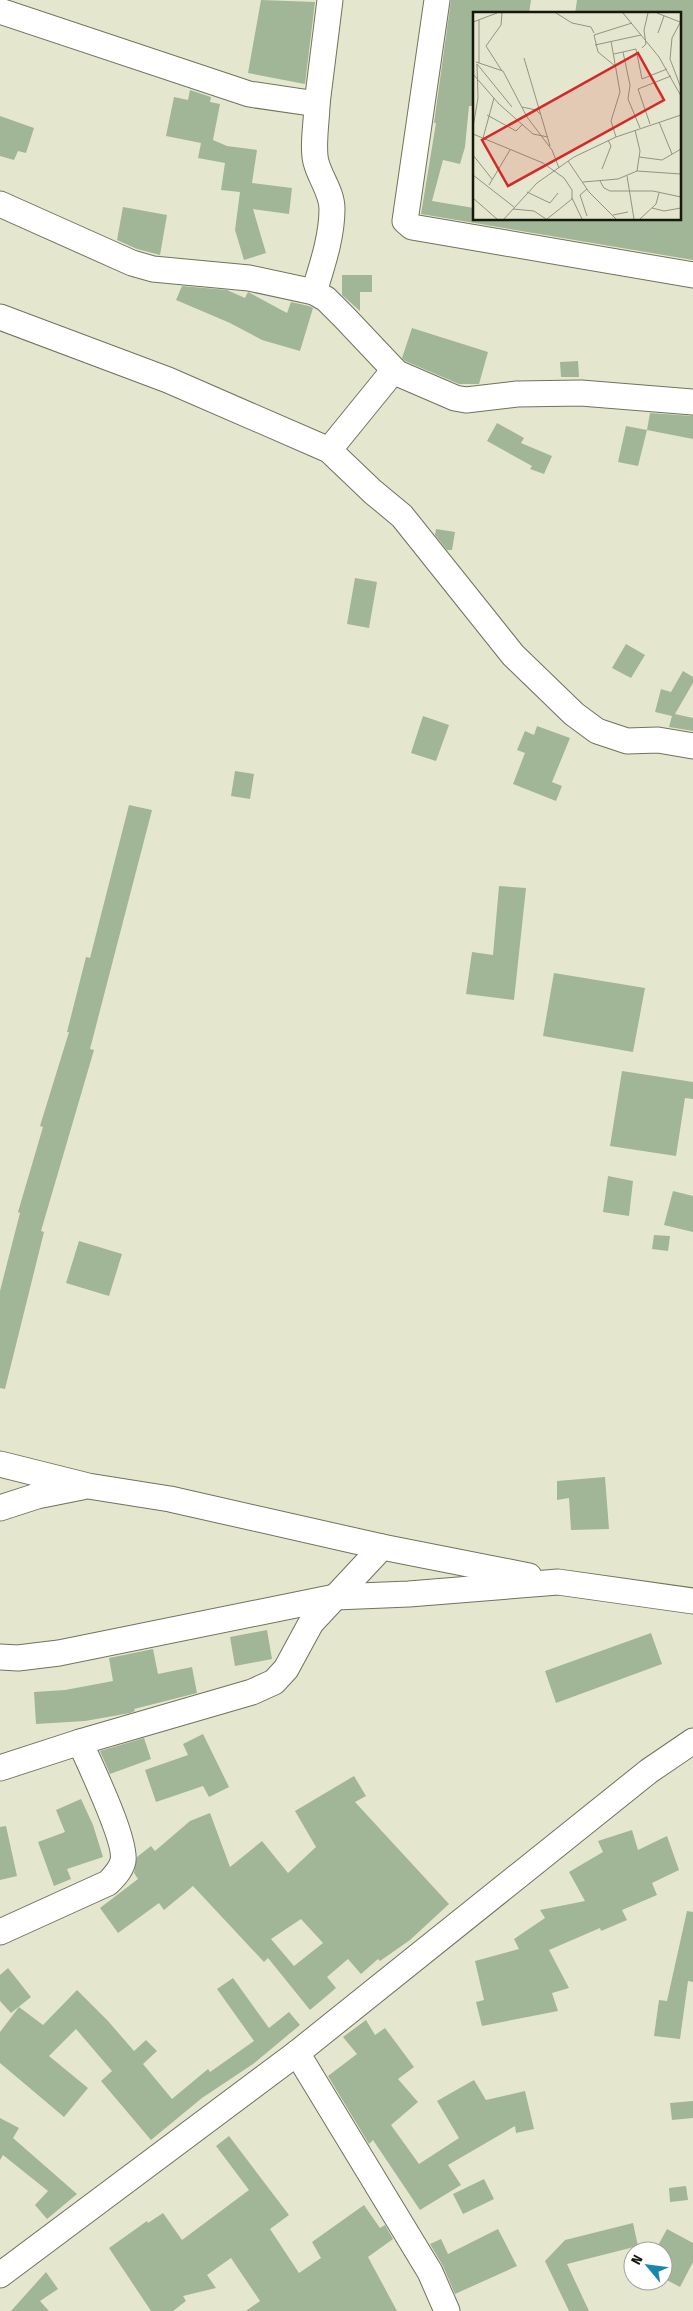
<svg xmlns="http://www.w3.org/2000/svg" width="693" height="2311" viewBox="0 0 693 2311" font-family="'Fira Sans Condensed',sans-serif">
<rect width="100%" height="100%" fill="#e4e7ce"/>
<!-- building -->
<g fill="#a0b696" fill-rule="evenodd">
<path d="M261 0 315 2 305 84 248 73Z"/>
<path d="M451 0H531L529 14H474V86L472 106H469L465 147 460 164 443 160 432 201 474 208V219H679V14H575L577 0H693V260L421 214 436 123H434Z"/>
<path d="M190 90 211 97 210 102 220 104 213 140 227 146 257 150 252 183 292 188 289 214 253 209 266 253 244 260 235 230 240 192 221 190 225 163 198 158 201 143 166 136 174 97 188 100Z"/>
<path d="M0 116 34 128 26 153 18 151 14 160 0 156Z"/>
<path d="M123 207 167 215 160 255 137 249 117 240Z"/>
<path d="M342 275H372V292H360V311L342 295Z"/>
<path d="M182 286 227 290 245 298 248 292 250 293 287 313 291 302 309 306 313 308 300 351 262 340 230 323 176 300Z"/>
<path d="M412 328 488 352 479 384H459L405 361 402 358Z"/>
<path d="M578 361 579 377H561L560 362Z"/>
<path d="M650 413 693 416V439L647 430Z"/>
<path d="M497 423 524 438 521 443 552 456 544 474 530 469 532 466 487 441Z"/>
<path d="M626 426 647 430 638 466 618 462Z"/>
<path d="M436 529 455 532 452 550H447L435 535Z"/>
<path d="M355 578 377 582 369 628 347 624Z"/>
<path d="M626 644 645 655 631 678 612 668Z"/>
<path d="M683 671 693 677V683L675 714 693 718V731L669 727 672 716 655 712 661 689 671 692Z"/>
<path d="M423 716 449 725 436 761 411 753Z"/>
<path d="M537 726 570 738 552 782 562 786 556 801 513 784 525 753 517 750 525 731 534 735Z"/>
<path d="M235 771 254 774 250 799 231 796Z"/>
<path d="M129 805 152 810 90 1049 94 1050 41 1231 44 1232 5 1389 0 1388V1291L20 1213 18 1212 43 1127 40 1126 69 1032H67L86 957 90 958Z"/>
<path d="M499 886 526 888 514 1000 466 994 472 952 493 955Z"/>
<path d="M554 973 645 988 633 1052 543 1036Z"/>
<path d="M622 1071 693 1082V1099L685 1098 676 1156 610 1146Z"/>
<path d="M608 1176 633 1181 629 1216 603 1212Z"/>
<path d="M673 1191 693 1196V1232L664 1225Z"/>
<path d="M654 1235 670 1236 668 1251 652 1249Z"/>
<path d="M79 1241 122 1254 109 1296 66 1283Z"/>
<path d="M605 1477 609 1529 571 1530 569 1498 557 1500V1481Z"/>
<path d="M267 1630 272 1659 235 1666 230 1637Z"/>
<path d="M651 1633 662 1664 556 1703 545 1671Z"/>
<path d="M153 1649 158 1674 192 1667 197 1693 134 1709 135 1711 130 1713 85 1721 36 1724 34 1692 65 1690 113 1681 109 1658Z"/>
<path d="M203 1734 229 1787 209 1797 203 1786 156 1802 145 1770 188 1755 183 1744Z"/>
<path d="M144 1738 151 1759 110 1774 100 1751Z"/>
<path d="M354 1776 366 1796 355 1802 449 1904 410 1940 380 1961 378 1959 361 1974 348 1959 327 1977 336 1988 310 2010 268 1958 264 1962 193 1886 164 1910 159 1903 118 1933 100 1908 138 1879 134 1873 137 1857 151 1846 155 1851 190 1821 210 1813 230 1867 262 1841 288 1873 316 1847 295 1811ZM301 1919 323 1943 294 1966 271 1939Z"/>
<path d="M81 1799 93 1825 103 1857 67 1869 71 1879 54 1886 38 1842 65 1832 56 1810Z"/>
<path d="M6 1826 17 1876 0 1880V1827Z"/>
<path d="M632 1830 638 1850 667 1836 679 1870 652 1883 657 1895 622 1910 627 1920 601 1931 600 1928 549 1950 569 1988 552 1993 558 2011 482 2026 476 2002 484 2000 475 1961 519 1949 514 1939 545 1918 540 1910 585 1901 569 1872 603 1852 598 1841Z"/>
<path d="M687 1911 693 1912V1982L688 1981 680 2039 654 2036 659 2000 667 2001Z"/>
<path d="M8 1968 31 1997 11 2013 0 2001V1975Z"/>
<path d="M233 1978 269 2028 289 2012 300 2025 253 2064 202 2098 151 2140 101 2081 112 2071 76 2029 49 2056 88 2088 64 2117 0 2063V2032L19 2007 43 2025 77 1990 108 2021 134 2051 146 2040 157 2051 143 2064 172 2099 208 2069 210 2072 254 2041 217 1989Z"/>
<path d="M366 2020 375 2035 385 2028 414 2067 398 2079 418 2102 391 2125 419 2164 459 2138 437 2101 474 2080 486 2100 525 2091 534 2129 516 2133 515 2126 448 2165 461 2185 420 2210 373 2140 369 2144 328 2076 357 2054 343 2037Z"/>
<path d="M693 2101V2118L672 2120 670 2103Z"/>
<path d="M0 2118 19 2128 13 2138 77 2194 47 2219 35 2205 48 2191 3 2155 0 2160Z"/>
<path d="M229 2136 289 2215 270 2229 299 2273 321 2258 312 2242 364 2205 380 2228 385 2225 393 2239 368 2257 397 2311H246L260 2301 231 2258 207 2275 216 2288 183 2296 186 2301 173 2311H151L109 2248 147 2221 148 2223 163 2213 182 2240 249 2190 216 2146Z"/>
<path d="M484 2179 494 2199 463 2214 453 2194Z"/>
<path d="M686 2186 688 2200 670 2202 669 2188Z"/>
<path d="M633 2223 638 2246 567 2264 589 2311H569L545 2261 565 2240Z"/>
<path d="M498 2229 517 2266 455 2294 443 2266 430 2244 441 2239 448 2254Z"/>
<path d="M667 2229 693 2243V2262L680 2287 663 2278V2251H655Z"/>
<path d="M46 2272 58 2289 40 2301 49 2311H11Z"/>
</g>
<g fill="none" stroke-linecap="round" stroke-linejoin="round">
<defs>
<g id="minor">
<path d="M437 0 405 221 412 227 693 275"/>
<path d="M0 11 249 94 317 104 330 0"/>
<path d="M0 204 132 263 153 269 249 278 314 292 326 299 345 318 397 373 455 398 466 400 517 394 581 393 693 402"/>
<path d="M314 292C322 266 332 237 332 209 332 192 320 178 316 162 312 147 317 119 317 104"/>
<path d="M0 317 168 380 329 450 373 492 402 516 513 655 574 714 597 731 627 741 658 740 693 746"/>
<path d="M329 450 394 370"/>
<path d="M0 1464 88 1486 170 1499 382 1547 529 1576"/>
<path d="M0 1508 37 1496 82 1487"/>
<path d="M0 1657 18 1658 59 1653 335 1597 409 1594 558 1582 693 1601"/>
<path d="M0 1768 80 1742 252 1692 274 1682 286 1669 311 1623 382 1547"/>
<path d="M0 1932 108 1883C114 1877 121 1870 123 1861 127 1841 90 1765 80 1742"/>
<path d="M297 2053 430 2272 447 2311"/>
<path d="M0 2275 297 2053 649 1771 693 1741"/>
</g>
</defs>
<!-- minor casing -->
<use href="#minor" stroke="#70735d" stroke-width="27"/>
<!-- minor -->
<use href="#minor" stroke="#fff" stroke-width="25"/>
</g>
<!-- overview -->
<g transform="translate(473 12)">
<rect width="208" height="208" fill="#e4e7ce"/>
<path fill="none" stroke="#929482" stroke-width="1" d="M29 1 28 13 13 34 29 59M83 1 99 11 118 15 121 21M150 1 186 45 208 84M184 1 207 10M208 9 199 26 197 47 208 76M0 10 24 1M185 21 191 4M138 29 147 80 138 109 143 125M122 33 168 23M169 36 173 32 171 18 175 1M163 37 169 67 194 57M150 40 157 73 155 87 167 116M141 42 163 37M51 46 77 134M3 50 30 59 54 105 79 138 86 156M6 51V8M142 54 125 40 121 23 159 11M0 62 26 92 60 122 75 125M49 95 63 98 67 102M14 103 43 119 50 112M186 110 199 142M177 112 165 77 198 64M0 115 5 86 4 52 39 95M162 118 167 139 164 159M0 122 70 151 91 166 99 178V187L74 207M10 126 21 86M0 143 19 167M166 145 189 148 208 137M95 149 116 180 143 207M129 157 138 134 135 128M0 163 41 195M154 164 161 207M127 169 131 176 137 179H180L208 185M110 170 145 167 164 159 208 162M16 173 37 138M114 177 107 183 114 204M54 180 77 191 85 181M0 186 24 207M99 186 109 207M179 196 191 199 208 196M40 197 61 199 73 207M140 203 155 200M31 207 64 171 101 145 143 125 208 103M167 207 183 192 186 181"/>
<path fill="#d62828" fill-opacity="0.15" stroke="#d62828" stroke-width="2.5" d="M165 41 191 88 35 174 9 128Z"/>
<rect width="208" height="208" fill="none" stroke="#16170f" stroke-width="2.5"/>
</g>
<!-- north arrow -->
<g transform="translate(648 2266) rotate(299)"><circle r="24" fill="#ffffff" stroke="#a2a29f"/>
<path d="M0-4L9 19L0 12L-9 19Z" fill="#1986ad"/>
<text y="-8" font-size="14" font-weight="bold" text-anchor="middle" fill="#16170f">N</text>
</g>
</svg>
